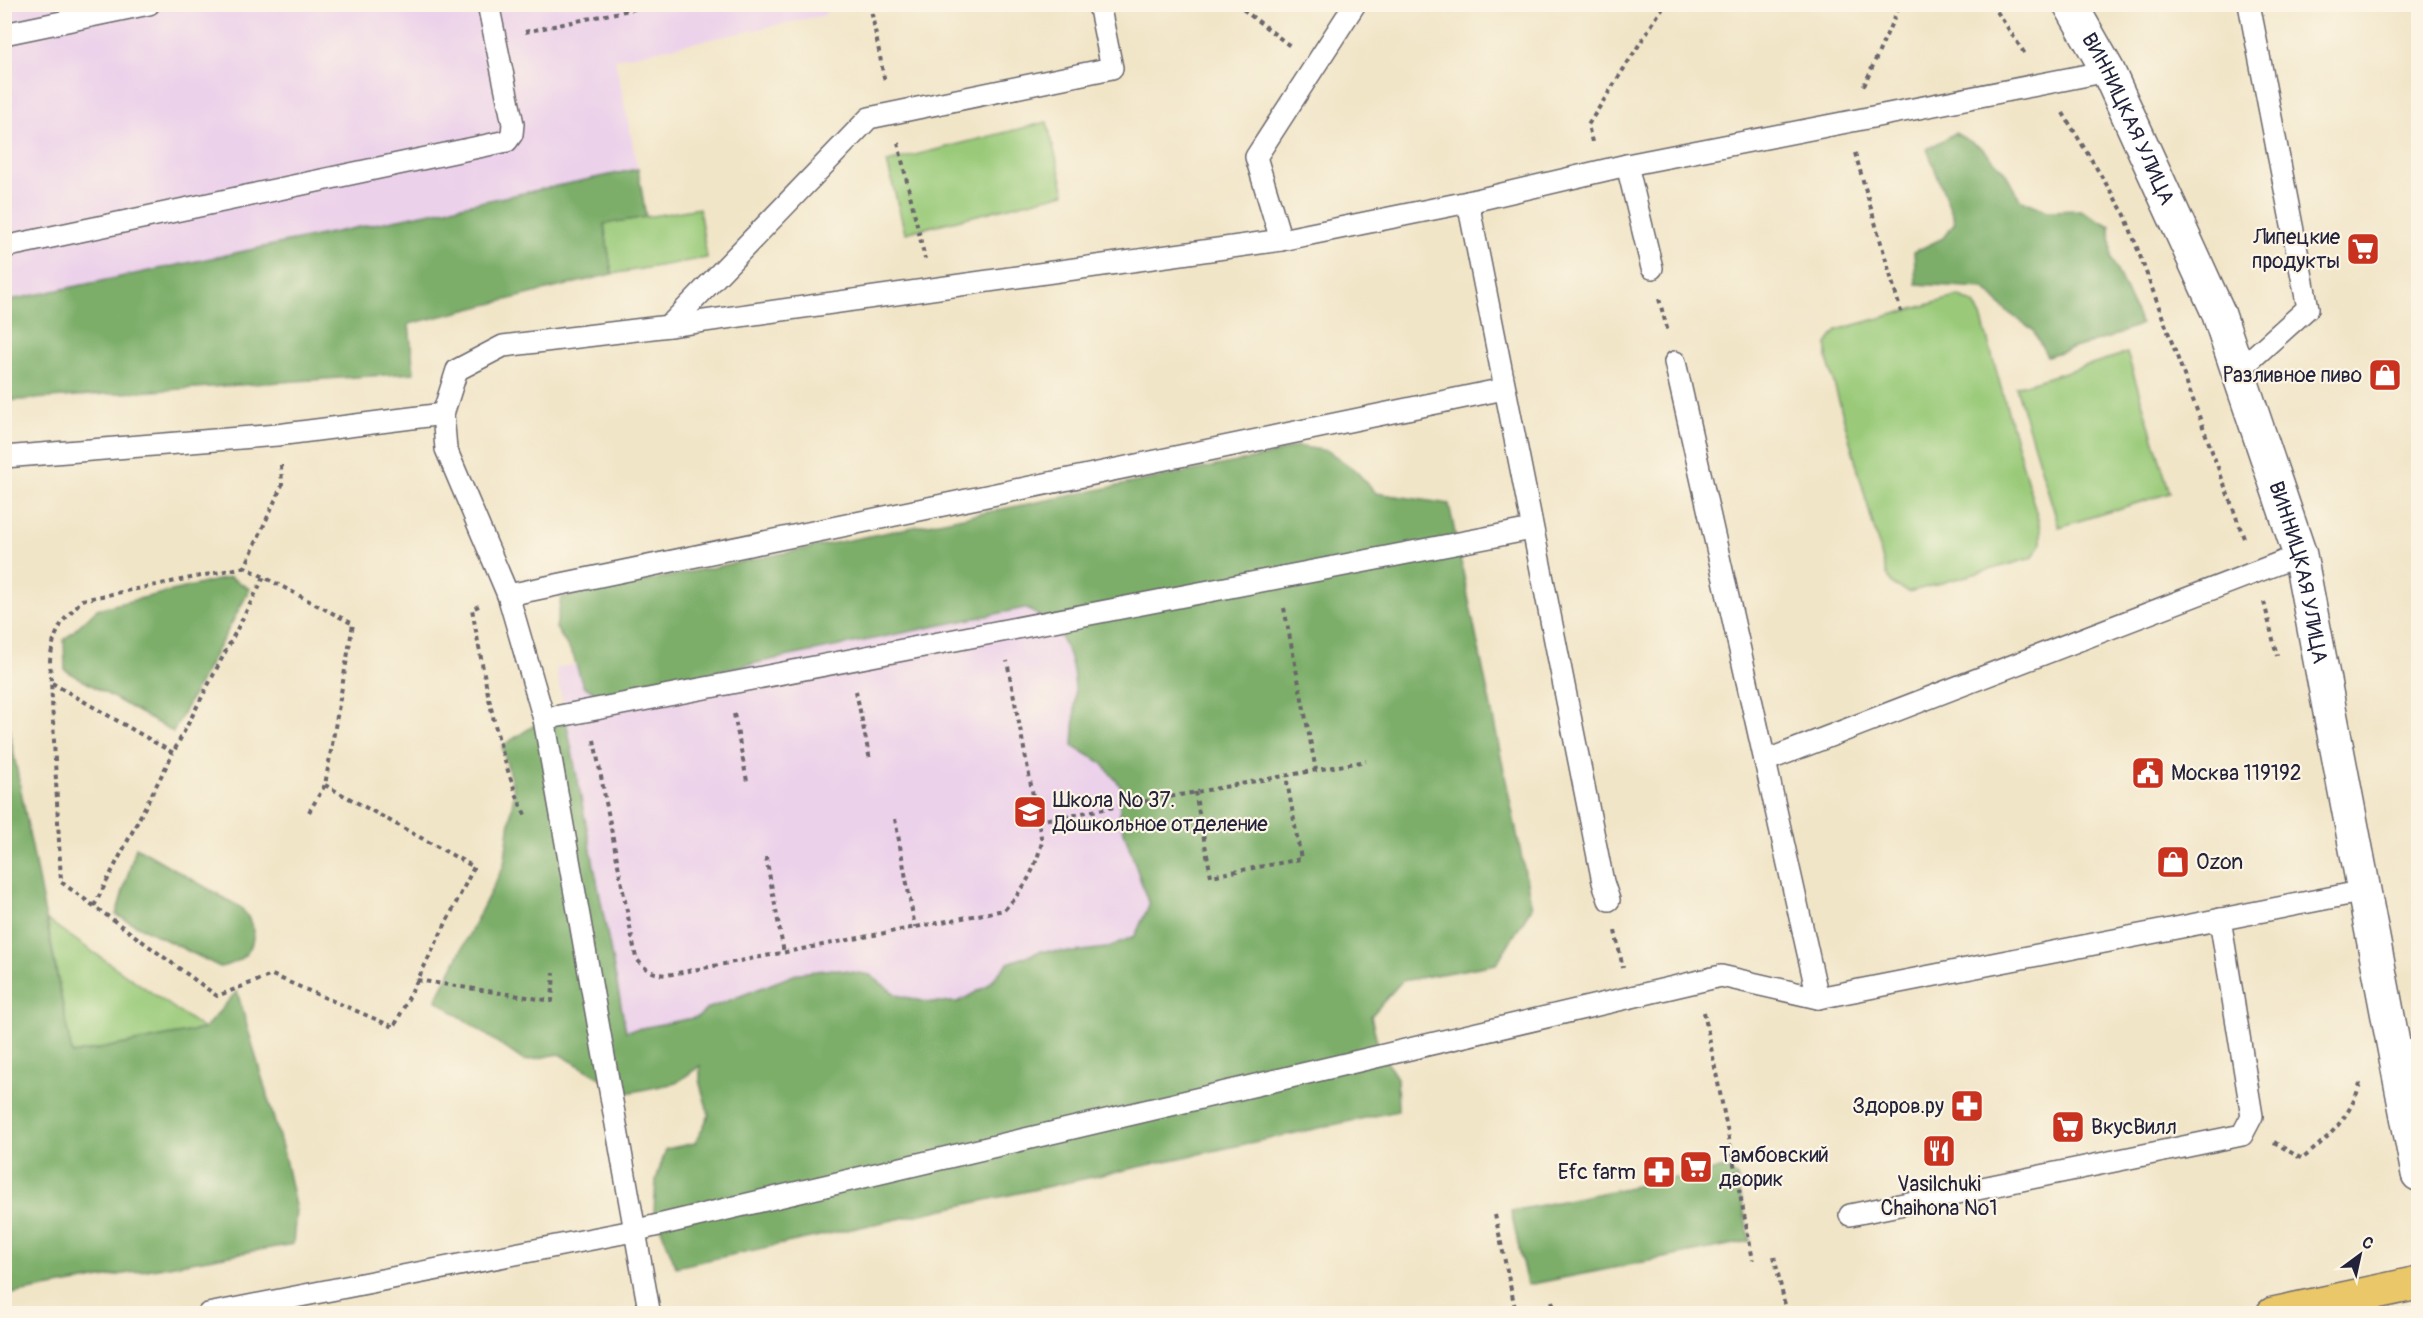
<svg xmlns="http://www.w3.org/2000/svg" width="2423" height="1318" viewBox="0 0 2423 1318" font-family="Pangolin,sans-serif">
<rect width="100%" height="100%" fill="#fcf5e5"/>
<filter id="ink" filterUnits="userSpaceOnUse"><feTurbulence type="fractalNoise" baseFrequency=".0167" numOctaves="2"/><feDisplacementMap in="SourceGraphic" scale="12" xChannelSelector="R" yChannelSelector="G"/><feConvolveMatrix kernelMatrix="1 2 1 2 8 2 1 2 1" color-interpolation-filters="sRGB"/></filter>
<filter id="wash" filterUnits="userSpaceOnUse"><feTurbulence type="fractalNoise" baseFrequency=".008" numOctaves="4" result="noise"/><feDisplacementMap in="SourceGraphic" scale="24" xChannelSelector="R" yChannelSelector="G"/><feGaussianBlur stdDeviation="1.35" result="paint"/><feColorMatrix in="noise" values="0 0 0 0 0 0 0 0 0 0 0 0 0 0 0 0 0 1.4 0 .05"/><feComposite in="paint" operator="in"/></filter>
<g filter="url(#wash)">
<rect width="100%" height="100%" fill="#f1e5c7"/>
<!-- built -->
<g fill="#ecd1ea">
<path d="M5 5H824L826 15 615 59 638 169 5 301Z"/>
<path d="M1416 503 1495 909 706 1061 698 1017 626 1031 556 668Z"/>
</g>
<!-- green -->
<g fill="#9aca79" stroke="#5e765a" stroke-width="1.5">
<path d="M1047 122 1065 193 905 233 887 162Z"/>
<path d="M699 208 707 258 612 274 604 224Z"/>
<path d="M1959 296 1974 304 1981 316 2041 530V544L2032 558 1909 592 1893 585 1886 572 1827 358V344L1837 330Z"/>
<path d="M2127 353 2170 493 2059 527 2016 387Z"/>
<path d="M47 920 204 1029 72 1054Z"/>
</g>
<!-- forest -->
<g fill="#7bae69" stroke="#4e6852" stroke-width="1.5">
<path d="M1955 133 1982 148 2005 172 2020 199 2048 211 2080 210 2110 226 2111 258 2141 324 2111 337 2047 356 2032 329 2006 311 1984 288 1916 284 1914 252 1943 238 1955 222 1927 149Z"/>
<path d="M638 169 646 217 604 224 612 274 409 324 414 373 5 401V301Z"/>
<path d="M1296 446 1328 451 1355 470 1376 493 1449 504 1532 907 1496 964 1402 981 1371 1016 1379 1050 1397 1078 1398 1111 676 1267 654 1211 656 1180 666 1149 695 1143 709 1115 700 1084V1066L676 1083 627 1093 559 1054 524 1061 436 1000 504 865 514 791 502 746 544 719 565 715 626 1031 698 1017 707 1009 799 973 833 969 870 975 897 995 927 1002H958L987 986 1008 963 1041 951 1074 952 1106 948 1135 936 1149 905 1119 817 1122 788 1102 763 1073 746C1075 705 1082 659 1052 626 1046 618 1033 613 1025 608L600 695 583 686 573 655 556 628 561 598 1266 456Z"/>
<path d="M230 577 250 589 173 732 65 670 64 640 97 609Z"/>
<path d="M4 703 72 1054 204 1029 237 991 284 1154 296 1210 293 1244 5 1295Z"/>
<path d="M136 847 240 907C264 931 254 961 220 967L116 915Z"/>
<path d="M1725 1168 1737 1177 1750 1241 1527 1285 1511 1211Z"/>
</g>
</g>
<g filter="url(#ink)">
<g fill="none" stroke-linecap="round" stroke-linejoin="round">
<defs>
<g id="service">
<path d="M4 34 149 4"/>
<path d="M1627 165 1652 268"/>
<path d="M1468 202 1603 882 1609 900"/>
<path d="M1281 240 1256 157 1355 4"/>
<path d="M4 247 507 141 512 134 513 124 488 4"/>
<path d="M669 326 869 118 1112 68 1099 4"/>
<path d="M1675 362 1765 761 2300 555"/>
<path d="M2238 371 2308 308 2249 4"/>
<path d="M4 457 277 435 443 414"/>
<path d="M508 595 1504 389"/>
<path d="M544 719 1532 529"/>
<path d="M1765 761 1818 998 2365 891"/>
<path d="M2396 1054 2418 1049"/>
<path d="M1850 1215 2242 1135 2252 1116 2220 919"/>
<path d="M649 1310 544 719 508 595 446 449 443 414 457 370 503 346 669 326 1281 240 1468 202 1627 165 2108 71"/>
<path d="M208 1314 633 1231 1721 976 1818 998"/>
</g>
<g id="tertiary">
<path id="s1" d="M2070 4 2108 71 2218 312 2300 555 2418 1174"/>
</g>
<path id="primary" d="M2273 1314 2418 1283"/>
</defs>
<!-- service casing -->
<use href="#service" stroke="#6a666c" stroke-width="24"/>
<!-- tertiary casing -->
<use href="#tertiary" stroke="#6a666c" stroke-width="36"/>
<!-- primary casing -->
<use href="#primary" stroke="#6a666c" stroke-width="36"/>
<!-- path -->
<g stroke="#6a666c" stroke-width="4" stroke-dasharray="4.5 4.5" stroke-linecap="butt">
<path d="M870 4 885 83"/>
<path d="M1236 4 1290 46"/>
<path d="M1992 4 2025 54"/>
<path d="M525 32 658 4"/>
<path d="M1864 86 1900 4"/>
<path d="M2063 113 2125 215 2245 541"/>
<path d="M1592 142 1588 125 1665 4"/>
<path d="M898 143 925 259"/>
<path d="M1855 153 1901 312"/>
<path d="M1659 299 1668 332"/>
<path d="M281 465 282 485 245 567 353 624 325 785 309 812"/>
<path d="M245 567 82 600 62 622 54 639 50 660 61 882 217 996 272 975 394 1027 474 867 325 785"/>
<path d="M2264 602 2277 656"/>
<path d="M479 606 472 609C485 679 496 752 526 817"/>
<path d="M1284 608 1316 770"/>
<path d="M52 683 173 753 264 577"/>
<path d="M856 691 870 760"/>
<path d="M734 714 747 781"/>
<path d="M594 740 636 958C645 970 652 974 667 975L1004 910C1025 888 1034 872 1042 842L1007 661"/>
<path d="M1195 792 1211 876 1301 859 1286 776"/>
<path d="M895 819 915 927"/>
<path d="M1038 821 1366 761"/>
<path d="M766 857 784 953"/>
<path d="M94 906 173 753"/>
<path d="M1615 931 1623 968"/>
<path d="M417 980 552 1001 554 973"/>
<path d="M1704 1012 1753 1260"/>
<path d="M2274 1142 2302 1159C2327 1139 2352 1116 2360 1083"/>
<path d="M1495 1215 1515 1308"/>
<path d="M1774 1256 1787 1314"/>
<path d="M1552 1301 1556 1314"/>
</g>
<!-- service -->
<use href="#service" stroke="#fff" stroke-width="21"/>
<!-- tertiary -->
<use href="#tertiary" stroke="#fff" stroke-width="33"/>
<!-- primary -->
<use href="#primary" stroke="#eac769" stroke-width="33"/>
</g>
</g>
<!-- icons -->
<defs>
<symbol id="supermarket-square" viewBox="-11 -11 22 22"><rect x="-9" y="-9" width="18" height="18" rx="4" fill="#c8321e" stroke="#fcf5e5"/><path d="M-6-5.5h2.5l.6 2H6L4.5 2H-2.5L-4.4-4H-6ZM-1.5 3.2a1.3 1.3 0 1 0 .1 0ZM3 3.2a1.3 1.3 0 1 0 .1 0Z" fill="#fff"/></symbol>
<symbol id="shop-square" viewBox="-11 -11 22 22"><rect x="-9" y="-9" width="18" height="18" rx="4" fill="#c8321e" stroke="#fcf5e5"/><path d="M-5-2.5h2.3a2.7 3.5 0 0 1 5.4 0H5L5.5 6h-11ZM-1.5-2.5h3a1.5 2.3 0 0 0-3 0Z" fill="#fff"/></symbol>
<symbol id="civic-square" viewBox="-11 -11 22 22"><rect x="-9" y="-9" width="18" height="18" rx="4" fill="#c8321e" stroke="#fcf5e5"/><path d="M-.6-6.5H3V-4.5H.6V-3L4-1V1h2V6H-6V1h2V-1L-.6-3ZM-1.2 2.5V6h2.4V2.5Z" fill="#fff"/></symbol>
<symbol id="school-square" viewBox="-11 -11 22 22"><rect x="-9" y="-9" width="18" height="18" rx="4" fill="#c8321e" stroke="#fcf5e5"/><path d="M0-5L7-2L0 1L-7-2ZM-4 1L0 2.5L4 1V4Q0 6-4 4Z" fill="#fff"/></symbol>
<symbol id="pharmacy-square" viewBox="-11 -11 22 22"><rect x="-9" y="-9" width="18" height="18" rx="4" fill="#c8321e" stroke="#fcf5e5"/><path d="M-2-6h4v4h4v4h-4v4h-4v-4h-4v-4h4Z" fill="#fff"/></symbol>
<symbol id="restaurant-square" viewBox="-11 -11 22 22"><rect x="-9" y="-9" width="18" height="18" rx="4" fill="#c8321e" stroke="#fcf5e5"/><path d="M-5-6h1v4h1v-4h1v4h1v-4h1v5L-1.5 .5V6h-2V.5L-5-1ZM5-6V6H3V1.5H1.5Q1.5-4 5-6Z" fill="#fff"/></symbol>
</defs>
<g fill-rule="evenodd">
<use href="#supermarket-square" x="2344" y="230" width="38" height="38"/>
<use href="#shop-square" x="2366" y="356" width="38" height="38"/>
<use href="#civic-square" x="2129" y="754" width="38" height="38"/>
<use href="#school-square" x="1011" y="793" width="38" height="38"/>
<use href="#shop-square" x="2154" y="843" width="38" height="38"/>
<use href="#pharmacy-square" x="1948" y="1087" width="38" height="38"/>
<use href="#supermarket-square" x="2049" y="1108" width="38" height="38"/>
<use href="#restaurant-square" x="1920" y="1132" width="38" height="38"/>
<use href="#supermarket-square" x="1677" y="1148" width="38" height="38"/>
<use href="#pharmacy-square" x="1640" y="1153" width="38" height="38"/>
</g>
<g text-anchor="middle" stroke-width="4.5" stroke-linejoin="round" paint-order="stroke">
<!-- street labels -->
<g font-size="21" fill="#22223b" stroke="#fcf5e5">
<text dy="7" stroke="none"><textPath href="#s1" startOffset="129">ВИННИЦКАЯ УЛИЦА</textPath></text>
<text dy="7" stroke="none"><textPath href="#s1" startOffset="615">ВИННИЦКАЯ УЛИЦА</textPath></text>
</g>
<!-- poi labels -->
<g font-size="21" fill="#22223b" stroke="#fcf5e5" text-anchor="start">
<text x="2340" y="244" text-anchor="end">Липецкие<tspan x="2340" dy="24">продукты</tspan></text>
<text x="2362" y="382" text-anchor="end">Разливное пиво</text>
<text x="2171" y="780">Москва 119192</text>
<text x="1053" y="807">Школа № 37.<tspan x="1053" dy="24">Дошкольное отделение</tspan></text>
<text x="2196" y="869">Ozon</text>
<text x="1944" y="1113" text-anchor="end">Здоров.ру</text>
<text x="2091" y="1134">ВкусВилл</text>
<text x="1719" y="1162">Тамбовский<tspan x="1719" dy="24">дворик</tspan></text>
<text x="1636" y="1179" text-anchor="end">Efc farm</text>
<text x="1939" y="1191" text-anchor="middle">Vasilchuki<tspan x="1939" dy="24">Chaihona №1</tspan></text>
</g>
</g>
<!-- margin -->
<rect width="2423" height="1318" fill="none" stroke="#fcf5e5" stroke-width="24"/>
<!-- north arrow -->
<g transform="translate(2360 1255) rotate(33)" stroke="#fcf5e5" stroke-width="4.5" paint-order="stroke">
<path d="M0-4.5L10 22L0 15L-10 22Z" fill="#22223b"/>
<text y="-9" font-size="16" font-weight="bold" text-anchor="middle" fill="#22223b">С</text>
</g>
</svg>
